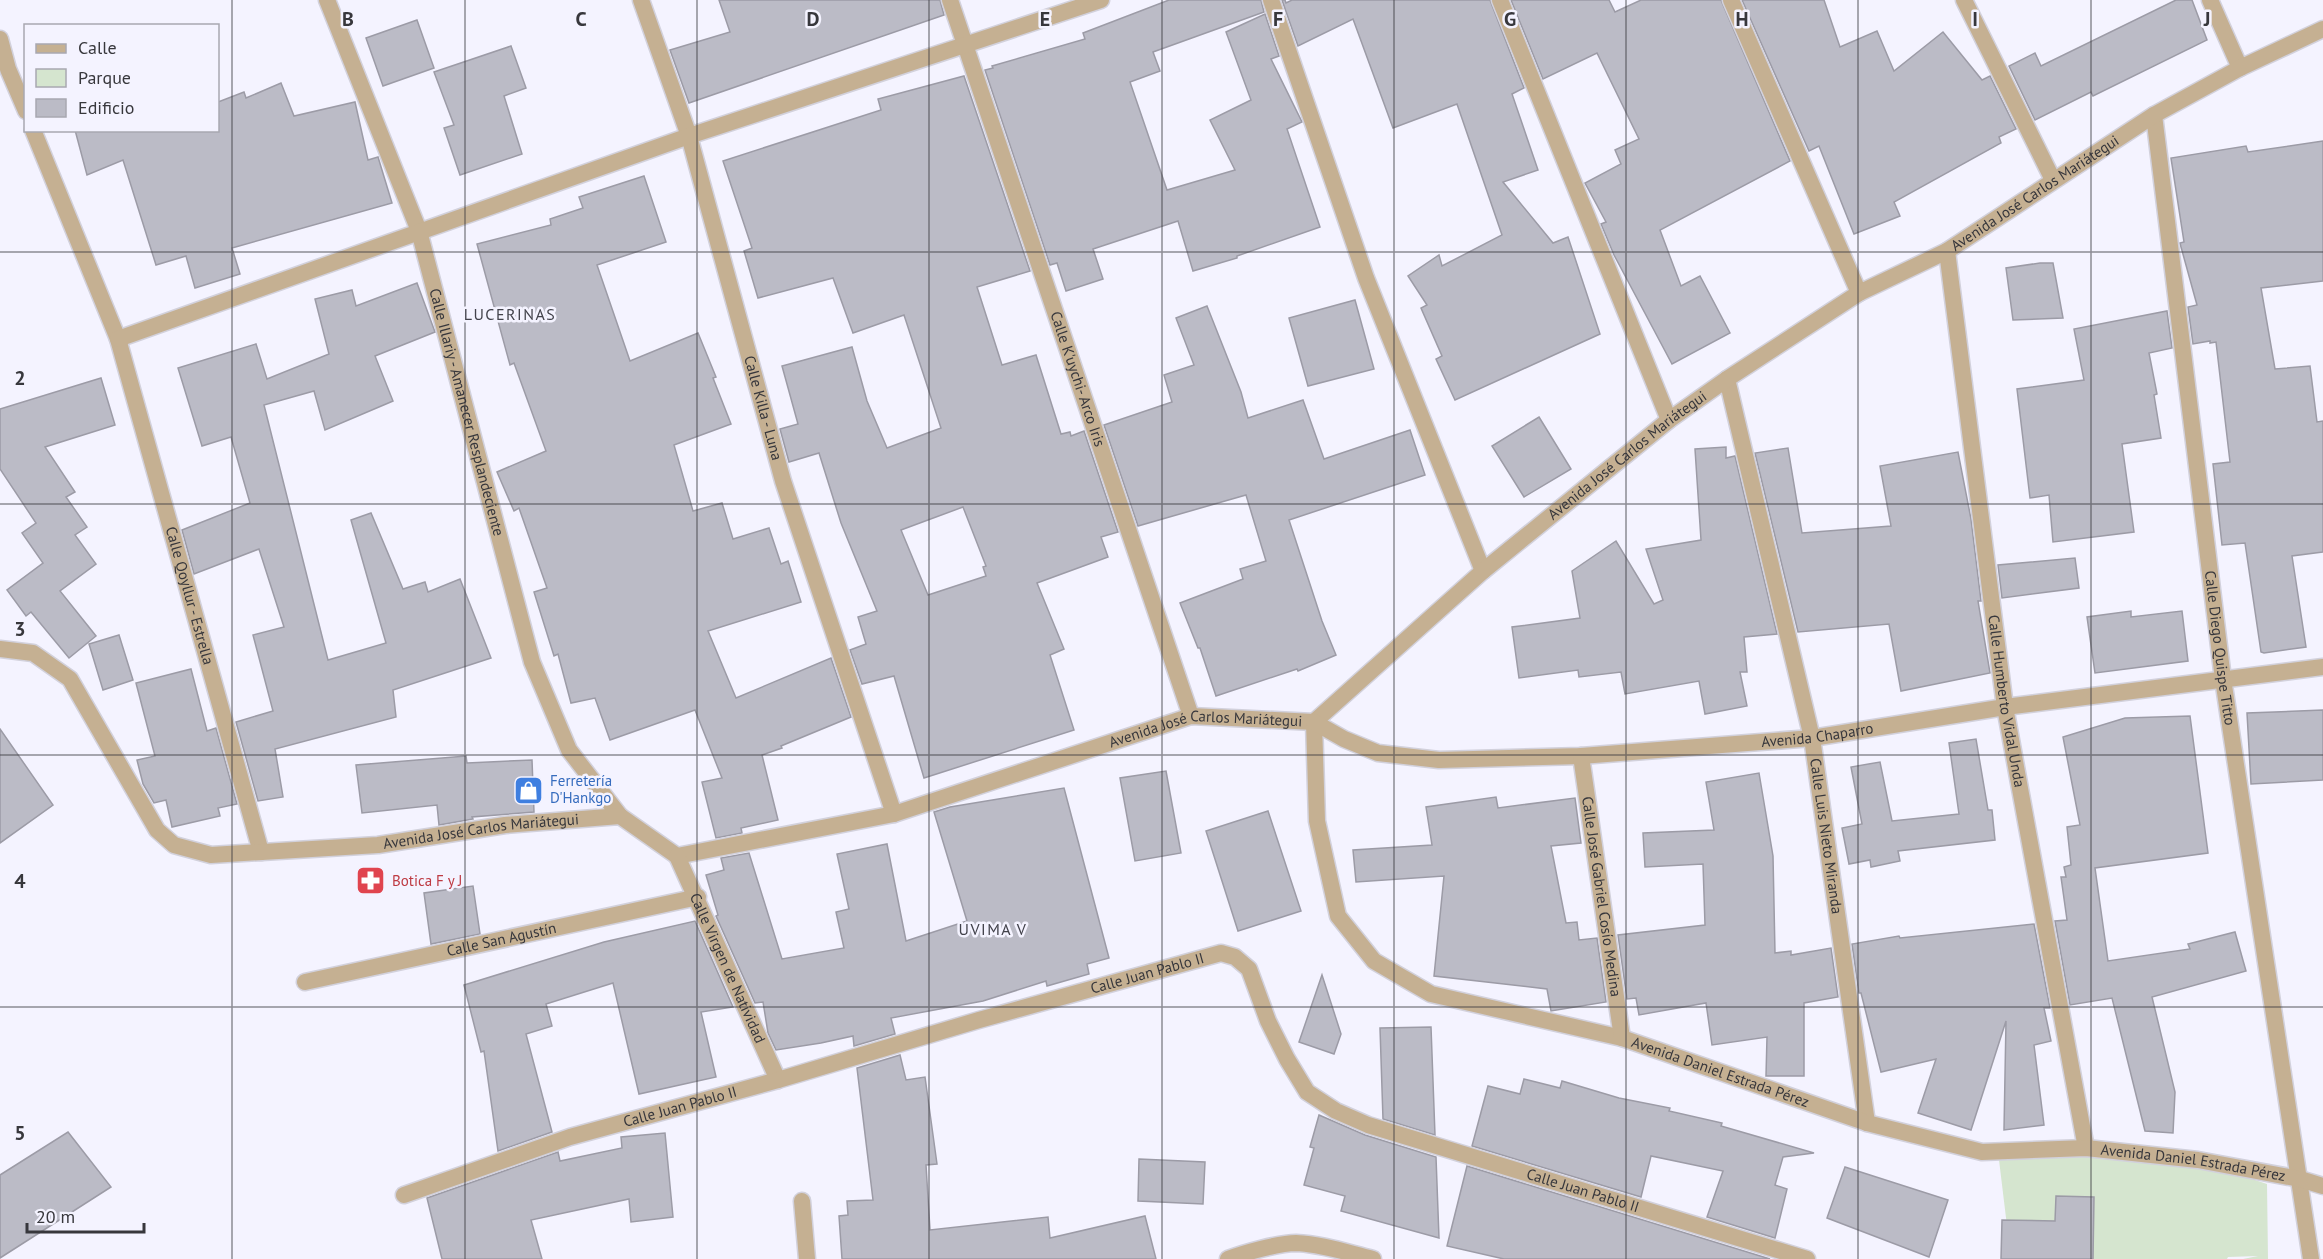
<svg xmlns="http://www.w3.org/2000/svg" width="2323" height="1259" viewBox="0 0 2323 1259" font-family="'PT Sans',sans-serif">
<rect width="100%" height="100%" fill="#f4f3ff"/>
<!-- green -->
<path fill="#d5e5cf" d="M2162 1149 2267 1184 2268 1259H2243L2258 1256 2228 1257 2227 1259H2011L1999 1160Z"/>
<!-- building -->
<g fill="#bbbbc6" stroke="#9c9ba6" stroke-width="1.5" fill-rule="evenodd">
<path d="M719 0H940L944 15 689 103 670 50 730 32Z"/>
<path d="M1169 0H1261L1264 12 1153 52 1160 71 1130 82 1167 190 1235 170 1210 120 1251 100 1226 32 1265 14 1279 56 1271 59 1302 122 1287 129 1320 227 1237 256V258L1193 271 1178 221 1093 249 1103 279 1066 291 1057 263 1050 265 985 70 993 68 992 66 1085 39 1083 33Z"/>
<path d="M1282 0H1285L1286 3 1292 0H1490L1524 88 1512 94 1538 170 1503 182 1553 243 1568 237 1600 334 1455 400 1436 359 1442 356 1421 308 1427 305 1408 276 1439 255 1442 266 1502 235 1457 104 1393 128 1353 19 1298 46Z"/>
<path d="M1511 0H1609L1615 12 1641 0H1721L1790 161 1660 230 1681 286 1700 276 1730 333 1672 364 1614 255 1601 224 1606 222 1585 183 1621 164 1615 150 1639 139 1597 53 1543 79Z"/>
<path d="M1742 0H1824L1840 47 1877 31 1894 71 1943 32 1982 80 1990 76 2016 129 1999 137 2001 143 1894 202 1900 216 1854 234 1819 146 1809 151Z"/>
<path d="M2176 0H2192L2207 40 2093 96 2091 92 2035 120 2009 66 2035 53 2041 66Z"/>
<path d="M417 20 434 68 383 86 366 38Z"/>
<path d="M511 46 526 88 504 96 522 154 460 175 444 128 454 125 434 72Z"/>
<path d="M964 76 1030 271 977 287 1002 365 1036 355 1061 434 1070 432 1071 436 1084 431 1118 532 1101 537 1108 557 1037 583 1064 649 1050 655 1074 730 924 778 894 676 862 684 850 650 866 644 858 617 877 611 841 523 819 453 789 462 780 429 798 424 782 366 852 347 867 401 887 448 941 428 904 315 853 333 833 278 758 298 744 251 752 248 723 161 881 110 878 99ZM963 507 986 566 983 567 986 576 928 595 901 530Z"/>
<path d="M281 83 294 116 355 102 368 160 378 157 392 203 232 248 240 274 195 288 186 256 156 265 123 160 87 175 75 130H218V102L244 92 246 98Z"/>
<path d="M2323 141V281L2261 288 2275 369 2310 366 2317 422 2323 421V552L2292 556 2306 647 2264 653 2261 652 2245 543 2222 545 2213 464 2230 462 2216 342 2210 343V341L2193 344 2188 307 2197 305 2181 247 2180 243 2184 242 2171 158 2246 146 2248 152Z"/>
<path d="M644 176 666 242 597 265 630 361 698 333 716 377 713 378 731 424 674 445 693 511 722 503 733 539 769 528 781 564 788 561 801 602 708 631 736 698 831 658 851 717 781 746 782 748 762 755 778 820 741 828 742 833 716 838 702 782 722 778 695 710 610 740 595 698 571 703 558 654 554 656 534 592 547 588 519 508 514 511 497 472 546 451 514 363 510 365 477 244 551 225 550 219 583 208 579 197Z"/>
<path d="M2040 263H2053L2063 318 2013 320 2006 268Z"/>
<path d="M417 283 435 332 375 356 393 401 325 430 314 391 264 405 328 660 386 643 351 520 371 513 403 589 425 582 428 592 460 579 491 658 393 690 396 717 275 749 283 797 258 801 236 722 273 711 253 635 284 627 259 549 194 574 182 530 250 503 231 437 202 446 178 368 256 344 267 379 329 354 315 299 352 290 356 306Z"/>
<path d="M1355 300 1374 369 1308 386 1289 318Z"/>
<path d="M1207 306 1241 392 1248 418 1303 400 1324 459 1410 430 1425 475 1289 520 1322 621 1336 655 1298 671 1297 669 1216 696 1200 648H1198L1180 603 1243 579 1240 569 1266 561 1246 495 1138 526 1104 425 1172 402 1164 375 1194 365 1176 318Z"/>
<path d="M2167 311 2172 348 2149 353 2157 394 2154 395 2161 438 2122 444 2134 532 2053 542 2049 495 2030 498 2017 389 2084 380 2074 329Z"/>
<path d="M101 378 115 425 45 447 75 492 66 497 87 527 75 535 96 564 60 591 96 636 69 658 31 612 26 616 7 590 43 563 22 533 36 523 0 469V409Z"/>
<path d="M1539 417 1571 469 1524 497 1492 446Z"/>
<path d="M1726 447V458L1735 456 1777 634 1744 637 1747 672H1740L1747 706 1705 714 1699 681 1625 694 1621 672 1579 677 1578 670 1519 678 1512 627 1580 618 1572 571 1616 541 1654 604 1663 600 1646 549 1701 540 1695 449Z"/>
<path d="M1788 448 1802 533 1891 526 1880 466 1958 452 1971 519 1981 601H1978L1990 673 1901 691 1889 624 1798 632 1755 453Z"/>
<path d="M2075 558 2079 588 2002 598 1998 565Z"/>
<path d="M2131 611V617L2182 611 2188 661 2095 673 2087 617Z"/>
<path d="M119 635 133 680 103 690 89 644Z"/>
<path d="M191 669 207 731 216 728 237 804 218 808 220 816 172 827 166 800 154 803 143 784 137 760 155 756 136 683Z"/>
<path d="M2323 710V780L2251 784 2247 713Z"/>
<path d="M2190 716 2208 853 2095 868 2108 961 2190 949 2188 944 2235 932 2246 971 2152 997 2175 1092 2173 1133 2145 1131 2112 998 2070 1005 2055 921 2067 920 2061 877H2066L2064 867 2071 865 2067 827 2080 825 2063 737 2125 718Z"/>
<path d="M0 729 53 805 0 843Z"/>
<path d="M1976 739 1988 810H1992L1995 840 1898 851 1900 861 1871 867 1870 860 1849 864 1842 828 1862 824 1851 767 1880 762 1892 821 1959 814 1949 743Z"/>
<path d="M466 756 467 763 532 760 534 812 472 817 473 819 439 825 437 805 362 813 356 765Z"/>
<path d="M1166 771 1181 853 1135 861 1120 778Z"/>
<path d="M1759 773 1773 856 1775 953 1791 951V955L1831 948 1838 997 1804 1003V1076H1766L1767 1037 1712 1045 1706 1003 1639 1015 1636 998 1627 999 1618 935 1705 925 1703 864 1645 867 1643 833 1714 830 1706 782Z"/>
<path d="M1064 788 1109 958 1087 964 1089 974 1047 986 1046 981 983 1001 891 1018 895 1034 854 1046 853 1036 821 1043 776 1050 768 1033 763 1002 755 1003 716 916 718 915 706 875 724 870 721 858 749 853 782 959 844 948 836 912 849 909 837 854 887 844 906 941 967 921 934 812 950 807Z"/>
<path d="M1496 797 1498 808 1575 798 1581 843 1551 846 1566 923 1577 922 1579 940 1597 938 1606 1002 1551 1011 1547 989 1434 976 1444 876 1356 882 1353 850 1432 845 1426 807Z"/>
<path d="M1268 811 1301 911 1238 931 1206 831Z"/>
<path d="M473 886 480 934 431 944 424 893Z"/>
<path d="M695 921 733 1007 701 1012 716 1077 639 1094 613 983 546 1004 552 1026 526 1034 552 1132 498 1151 484 1051 481 1052 464 985 604 942Z"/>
<path d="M2034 924 2050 1008H2044L2051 1041 2034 1045 2044 1125 2004 1130 2006 1021 1971 1130 1918 1113 1936 1059 1881 1072 1861 993H1859L1852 944 1899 936 1900 938Z"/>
<path d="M1322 975 1341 1034 1334 1054 1299 1042Z"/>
<path d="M1431 1027 1435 1135 1383 1119 1380 1028Z"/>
<path d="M900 1055 906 1080 925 1077 937 1164 926 1165 930 1230 1048 1217 1050 1238 1145 1216 1156 1259H842L839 1216 848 1215 847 1201 873 1200 857 1068Z"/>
<path d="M1524 1079 1560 1088 1562 1081 1619 1098 1670 1108 1669 1111 1722 1123 1721 1126 1814 1153 1783 1157 1775 1185 1787 1189 1775 1238 1707 1217 1723 1171 1651 1156 1641 1197 1472 1146 1488 1086 1520 1094Z"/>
<path d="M1319 1115 1365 1135 1436 1157 1439 1238 1341 1211 1345 1196 1304 1185 1314 1148 1310 1147Z"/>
<path d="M68 1132 111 1187 0 1258V1175Z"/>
<path d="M665 1133 673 1217 631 1222 629 1199 531 1220 542 1259H442L427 1198 558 1152 560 1161 622 1148 621 1137Z"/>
<path d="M1139 1159 1205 1162 1203 1204 1138 1201Z"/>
<path d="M1467 1166 1770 1259H1504L1447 1246Z"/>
<path d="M1845 1167 1948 1200 1929 1257 1827 1218Z"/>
<path d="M2056 1196 2094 1197 2093 1259H2001L2002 1220 2055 1221Z"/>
</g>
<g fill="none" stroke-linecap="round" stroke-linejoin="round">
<defs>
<g id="minor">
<path id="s1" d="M327 0 419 231 532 662 569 750 620 816"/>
<path id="s2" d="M641 0 689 136 783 481 894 814"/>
<path id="s3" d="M950 0 1191 716"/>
<path d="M1271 0 1366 278 1483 571"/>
<path d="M1500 0 1669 420"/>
<path d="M1731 0 1859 293"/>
<path d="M1964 0 2053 180"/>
<path d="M2210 0 2240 68"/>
<path d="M0 39 8 69 26 111"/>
<path id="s4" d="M2154 115 2223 679 2311 1259"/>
<path id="s5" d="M33 130 118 339 261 852"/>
<path id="s6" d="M1947 251 2005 707 2086 1148"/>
<path d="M118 339 689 136 1101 0"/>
<path id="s7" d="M1727 379 1812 738 1867 1123"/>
<path id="s8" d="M0 649 33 653 70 679 157 830 174 845 211 855 378 845 505 825 620 816 677 856 894 814 1191 716 1314 722 1483 571 1669 420 1727 379 1859 293 1947 251 2154 115 2240 68 2323 29"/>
<path id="s9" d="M1314 722 1317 821 1338 916 1374 961 1431 994 1622 1038 1867 1123 1982 1152 2086 1148 2198 1160 2300 1179 2323 1186"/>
<path id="s10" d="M1314 722 1344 739 1378 753 1439 760 1581 756 1812 738 2005 707 2323 667"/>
<path id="s11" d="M1581 756 1622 1038"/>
<path id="s12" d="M677 856 778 1080"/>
<path id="s13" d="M305 982 698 897"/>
<path id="s14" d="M404 1195 570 1137 778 1080 979 1020 1221 953 1235 957 1249 969 1268 1021 1287 1059 1307 1092 1336 1111 1368 1125 1807 1259"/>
<path d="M802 1201 807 1259"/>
<path d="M1228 1259C1244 1253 1279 1243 1296 1243 1322 1244 1348 1253 1373 1259"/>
</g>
</defs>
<!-- minor casing -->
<use href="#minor" stroke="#d2d1dc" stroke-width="19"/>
<!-- minor -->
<use href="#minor" stroke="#c5b092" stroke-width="16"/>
</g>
<!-- grid -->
<path fill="none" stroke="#37373c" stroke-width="1.5" stroke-opacity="0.55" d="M232 0V1259M465 0V1259M697 0V1259M929 0V1259M1162 0V1259M1394 0V1259M1626 0V1259M1858 0V1259M2091 0V1259M0 252H2323M0 504H2323M0 755H2323M0 1007H2323"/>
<!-- icons -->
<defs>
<symbol id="shop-square" viewBox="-11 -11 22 22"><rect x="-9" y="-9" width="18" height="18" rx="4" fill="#3f7fe0" stroke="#f4f3ff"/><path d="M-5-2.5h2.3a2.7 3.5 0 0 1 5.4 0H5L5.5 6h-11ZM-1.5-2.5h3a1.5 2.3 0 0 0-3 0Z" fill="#fff"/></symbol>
<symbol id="pharmacy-square" viewBox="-11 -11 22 22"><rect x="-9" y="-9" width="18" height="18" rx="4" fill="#e0444e" stroke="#f4f3ff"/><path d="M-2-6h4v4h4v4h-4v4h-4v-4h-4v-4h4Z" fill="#fff"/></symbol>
</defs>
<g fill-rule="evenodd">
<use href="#shop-square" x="512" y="774" width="33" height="33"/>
<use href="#pharmacy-square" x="354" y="864" width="33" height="33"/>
</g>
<g text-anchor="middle" stroke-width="5" stroke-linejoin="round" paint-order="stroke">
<!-- street labels -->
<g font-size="15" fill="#37373c" stroke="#f4f3ff">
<text dy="5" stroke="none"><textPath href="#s8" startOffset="2349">Avenida José Carlos Mariátegui</textPath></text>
<text dy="5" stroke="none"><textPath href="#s3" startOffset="400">Calle K'uychi- Arco Iris</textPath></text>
<text dy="5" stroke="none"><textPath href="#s2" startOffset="426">Calle Killa - Luna</textPath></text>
<text dy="5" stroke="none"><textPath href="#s1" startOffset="436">Calle Illariy - Amanecer Resplandeciente</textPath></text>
<text dy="5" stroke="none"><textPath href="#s8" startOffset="1863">Avenida José Carlos Mariátegui</textPath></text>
<text dy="5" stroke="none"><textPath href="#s5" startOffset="492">Calle Qoyllur - Estrella</textPath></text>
<text dy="5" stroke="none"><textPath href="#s4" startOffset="537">Calle Diego Quispe Titto</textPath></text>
<text dy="5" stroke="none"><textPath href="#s6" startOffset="454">Calle Humberto Vidal Unda</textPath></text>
<text dy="5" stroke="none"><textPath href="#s8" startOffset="1341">Avenida José Carlos Mariátegui</textPath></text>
<text dy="5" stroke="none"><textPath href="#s10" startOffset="512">Avenida Chaparro</textPath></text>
<text dy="5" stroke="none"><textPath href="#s8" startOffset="585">Avenida José Carlos Mariátegui</textPath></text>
<text dy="5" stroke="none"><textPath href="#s7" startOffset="468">Calle Luis Nieto Miranda</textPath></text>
<text dy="5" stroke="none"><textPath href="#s11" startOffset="142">Calle José Gabriel Cosío Medina</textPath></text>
<text dy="5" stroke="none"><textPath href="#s13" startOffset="201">Calle San Agustín</textPath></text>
<text dy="5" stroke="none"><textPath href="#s12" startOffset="123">Calle Virgen de Natividad</textPath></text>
<text dy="5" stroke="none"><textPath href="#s14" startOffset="776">Calle Juan Pablo II</textPath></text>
<text dy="5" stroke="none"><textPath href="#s9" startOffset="620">Avenida Daniel Estrada Pérez</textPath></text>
<text dy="5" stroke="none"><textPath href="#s14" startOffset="290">Calle Juan Pablo II</textPath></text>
<text dy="5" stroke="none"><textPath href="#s9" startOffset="1106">Avenida Daniel Estrada Pérez</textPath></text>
<text dy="5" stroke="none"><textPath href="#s14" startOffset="1316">Calle Juan Pablo II</textPath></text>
</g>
<!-- shop labels -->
<g font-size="15" fill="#366cbe" stroke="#f4f3ff" text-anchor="start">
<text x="550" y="786">Ferretería<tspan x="550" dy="17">D'Hankgo</tspan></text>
</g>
<!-- health labels -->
<g font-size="15" fill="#be3a42" stroke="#f4f3ff" text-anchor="start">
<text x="392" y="886">Botica F y J</text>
</g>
<!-- neighbourhood labels -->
<g font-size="16" letter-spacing="1.5" fill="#42424b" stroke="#f4f3ff">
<text x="510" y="320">LUCERINAS</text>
<text x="993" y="935">UVIMA V</text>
</g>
</g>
<g font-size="20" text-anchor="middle" font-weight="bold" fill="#37373c" stroke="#f4f3ff" stroke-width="5" stroke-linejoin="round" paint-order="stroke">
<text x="348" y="26">B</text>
<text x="581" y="26">C</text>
<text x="813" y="26">D</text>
<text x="1045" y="26">E</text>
<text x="1278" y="26">F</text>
<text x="1510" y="26">G</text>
<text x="1742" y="26">H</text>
<text x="1975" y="26">I</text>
<text x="2207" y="26">J</text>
<text x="20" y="385">2</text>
<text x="20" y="636">3</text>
<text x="20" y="888">4</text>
<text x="20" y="1140">5</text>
</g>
<!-- legend -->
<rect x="24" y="24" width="195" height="108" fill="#f4f3ff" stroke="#a8a8b1" stroke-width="1.5"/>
<rect x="36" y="44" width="30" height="9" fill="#c5b092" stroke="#a8a8b1" stroke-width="1.5"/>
<text x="78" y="54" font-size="18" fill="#37373c">Calle</text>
<rect x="36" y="69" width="30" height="18" fill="#d5e5cf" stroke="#a8a8b1" stroke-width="1.5"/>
<text x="78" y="84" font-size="18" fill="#37373c">Parque</text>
<rect x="36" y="99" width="30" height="18" fill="#bbbbc6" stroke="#a8a8b1" stroke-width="1.5"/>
<text x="78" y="114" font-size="18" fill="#37373c">Edificio</text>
<!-- scale -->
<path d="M27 1223v9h117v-9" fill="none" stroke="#37373c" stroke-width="3"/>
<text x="36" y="1223" font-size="18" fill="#37373c" stroke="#f4f3ff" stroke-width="4.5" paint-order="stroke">20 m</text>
</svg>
